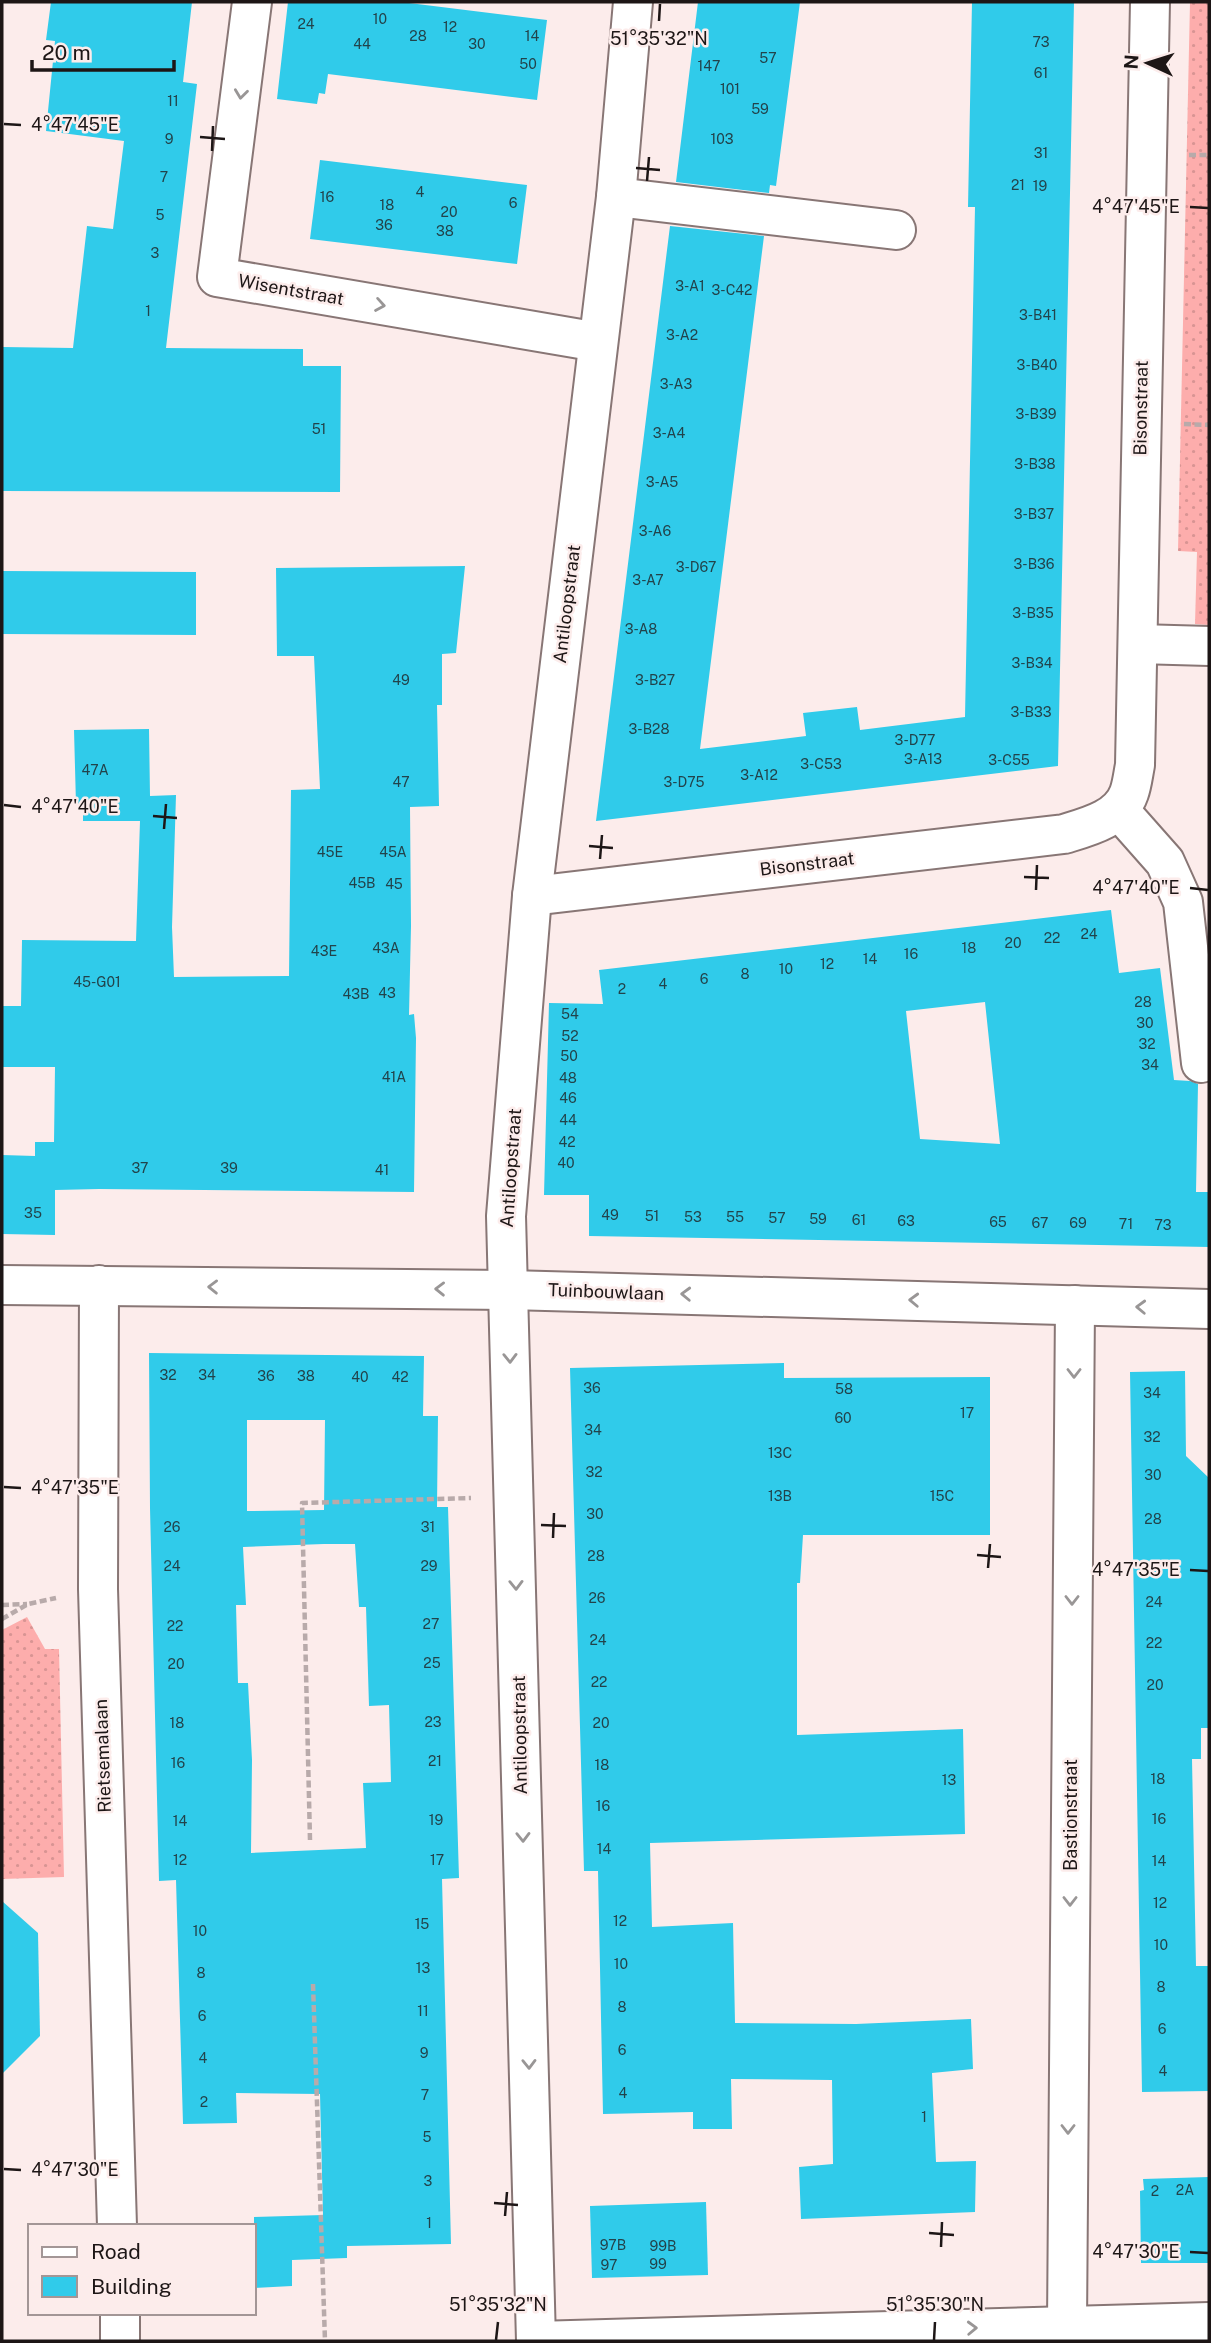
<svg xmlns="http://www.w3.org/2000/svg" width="1211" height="2343" viewBox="0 0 1211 2343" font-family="'Public Sans',sans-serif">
<defs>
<pattern id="grass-dots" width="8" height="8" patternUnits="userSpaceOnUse" patternTransform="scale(1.75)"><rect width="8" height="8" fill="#fdadac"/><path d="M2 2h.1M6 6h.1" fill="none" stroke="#d89493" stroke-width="1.8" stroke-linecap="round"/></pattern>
</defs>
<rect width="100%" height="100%" fill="#fceceb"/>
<!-- grass -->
<g fill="url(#grass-dots)">
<path d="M1190 2H1209V625L1195 624 1197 552 1178 551Z"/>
<path d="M27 1617 45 1649H59L64 1877 2 1879V1630Z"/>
</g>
<!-- building -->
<g fill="#30cbea" fill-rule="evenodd">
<path d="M51 2H192L183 82 197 84 166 348 303 349V366H341L340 492 2 491V347L73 348 87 226 113 229 124 141 46 131 55 41 46 40Z"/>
<path d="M288 2H401L547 20 537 100 328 74 325 94 319 93 317 104 277 99Z"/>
<path d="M698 2H800L776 186 770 185 769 193 676 182Z"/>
<path d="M972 2H1074L1058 766 596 821 670 226 764 236 700 749 806 736 803 713 857 707 860 730 965 717 975 207H968Z"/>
<path d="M320 160 527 185 517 264 310 239Z"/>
<path d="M465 566 456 653 442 654V705H437L439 806 410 807 411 926 409 1015 414 1014 416 1038 414 1192 99 1189 55 1190V1235L2 1234V1155L35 1156V1142H54L55 1067H2V1006H21L22 940 136 941 140 821H83V804H76L74 730 149 729 150 796 176 795 172 927 174 977 289 976 291 790 320 789 314 656H277L276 568Z"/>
<path d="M2 571 196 572V635L2 634Z"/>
<path d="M1111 910 1119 973 1160 968 1174 1080 1190 1081 1198 1084 1196 1192H1209V1247L589 1236V1195H544L549 1003 603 1004 599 970ZM985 1002 1000 1144 920 1139 906 1011Z"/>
<path d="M149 1353 424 1356 423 1416H438L437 1507H448L459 1878 442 1879 451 2244 347 2246V2258L292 2260V2286L254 2288V2217L323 2215 320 2094 236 2093 237 2123 183 2124 176 1880 159 1881 150 1508ZM247 1420H325L324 1510 247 1511ZM324 1544H355L359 1607H366L369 1706 389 1705 391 1782 363 1783 366 1848 251 1853 252 1760 248 1683H238L236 1605H246L243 1547Z"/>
<path d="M784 1363V1378L990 1377V1535H803L800 1583H797V1735L963 1729 965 1834 650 1843 652 1927 733 1923 735 2023 856 2024 971 2019 973 2069 932 2073 936 2162 976 2161 975 2212 801 2219 799 2167 833 2164 832 2080 731 2079 732 2129H693V2112L603 2114 598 1871H584L570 1368Z"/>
<path d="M1185 1371 1186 1456 1209 1478V1728H1201V1759H1192L1196 1966H1209V2091L1142 2092 1130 1372Z"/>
<path d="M2 1901 38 1933 40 2036 2 2074Z"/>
<path d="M1209 2177V2263H1141L1140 2191 1144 2190 1143 2179Z"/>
<path d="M706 2202 708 2275 592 2278 590 2206Z"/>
</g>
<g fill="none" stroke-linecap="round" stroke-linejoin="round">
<defs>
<g id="minor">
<path d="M252 2 217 277 598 342"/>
<path d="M616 197 896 230"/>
<path d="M1138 644 1209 646"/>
<path d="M1119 810 1165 862 1183 902 1201 1063"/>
<path d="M532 896 1064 834C1087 827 1120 819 1129 793 1132 785 1133 775 1135 765L1150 2"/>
<path d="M2 1285 509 1290 1209 1309"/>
<path d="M99 1285 98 1589 117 2226"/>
<path d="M120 2313V2341"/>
<path d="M1067 2325 1075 1305"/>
<path d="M536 2341 506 1216 532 896 616 197 633 2"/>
<path d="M536 2341 1209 2322"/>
</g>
</defs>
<!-- minor casing -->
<use href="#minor" stroke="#887675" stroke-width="42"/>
<!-- path -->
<g stroke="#b8aaaa" stroke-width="4.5" stroke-dasharray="7 3.5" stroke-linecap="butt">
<path d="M1189 155H1209"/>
<path d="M1184 424 1209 425"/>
<path d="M2 1605 27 1604"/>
<path d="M2 1619 28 1604 56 1598"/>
<path d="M310 1840 302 1503 471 1498"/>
<path d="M313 1984 325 2341"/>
</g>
<!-- minor -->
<use href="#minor" stroke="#fff" stroke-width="38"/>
</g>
<!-- one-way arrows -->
<defs><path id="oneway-chevron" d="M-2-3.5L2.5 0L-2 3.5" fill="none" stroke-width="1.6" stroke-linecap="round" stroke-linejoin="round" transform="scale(1.75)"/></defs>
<g stroke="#999696">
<use href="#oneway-chevron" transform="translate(241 94) rotate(97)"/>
<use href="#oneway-chevron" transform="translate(380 305) rotate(10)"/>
<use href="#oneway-chevron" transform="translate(213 1287) rotate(-179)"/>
<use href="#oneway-chevron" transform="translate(440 1289) rotate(-179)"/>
<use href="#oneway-chevron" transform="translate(686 1294) rotate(-178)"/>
<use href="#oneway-chevron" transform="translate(914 1300) rotate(-178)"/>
<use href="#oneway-chevron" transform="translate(1141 1307) rotate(-178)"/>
<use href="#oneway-chevron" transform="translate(510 1358) rotate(89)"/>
<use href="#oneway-chevron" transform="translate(1074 1373) rotate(90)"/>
<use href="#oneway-chevron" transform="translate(516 1585) rotate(89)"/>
<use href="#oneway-chevron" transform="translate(1072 1600) rotate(90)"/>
<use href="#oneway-chevron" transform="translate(523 1837) rotate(89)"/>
<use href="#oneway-chevron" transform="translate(1070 1901) rotate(90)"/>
<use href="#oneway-chevron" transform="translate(529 2064) rotate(89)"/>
<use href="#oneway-chevron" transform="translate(1068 2129) rotate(90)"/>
<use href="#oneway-chevron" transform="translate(972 2328) rotate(-2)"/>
</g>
<!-- ticks -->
<path fill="none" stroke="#1d1616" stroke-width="2.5" d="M659 21 660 4M4 124 21 125M200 137 225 139M212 151 213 126M636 168 660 170M647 181 649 157M1190 207 1208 208M4 805 21 807M153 816 177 818M164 829 166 804M589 846 613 848M600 859 602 835M1024 877 1049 878M1190 888 1208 890M1036 890 1037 865M4 1487 21 1488M541 1525 566 1526M553 1538 554 1513M977 1555 1001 1557M988 1568 990 1544M1190 1570 1208 1571M4 2169 21 2170M494 2203 518 2205M505 2216 507 2192M929 2233 954 2235M941 2247 942 2222M1190 2252 1208 2253M496 2340 498 2322M934 2340 935 2322"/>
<g text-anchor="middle" stroke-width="5" stroke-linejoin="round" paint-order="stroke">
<!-- number labels -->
<g font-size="14" fill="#22434b">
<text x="380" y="24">10</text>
<text x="306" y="29">24</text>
<text x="450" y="32">12</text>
<text x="418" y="41">28</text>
<text x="532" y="41">14</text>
<text x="1041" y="47">73</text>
<text x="362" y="49">44</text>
<text x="477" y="49">30</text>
<text x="768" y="63">57</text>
<text x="528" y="69">50</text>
<text x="709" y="71">147</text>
<text x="1041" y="78">61</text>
<text x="730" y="94">101</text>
<text x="173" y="106">11</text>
<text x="760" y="114">59</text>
<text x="169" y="144">9</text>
<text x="722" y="144">103</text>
<text x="1041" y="158">31</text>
<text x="164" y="182">7</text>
<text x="1018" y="190">21</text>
<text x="1040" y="191">19</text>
<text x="420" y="197">4</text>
<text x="327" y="202">16</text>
<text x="513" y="208">6</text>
<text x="387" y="210">18</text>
<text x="449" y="217">20</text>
<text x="160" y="220">5</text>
<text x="384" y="230">36</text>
<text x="445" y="236">38</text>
<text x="155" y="258">3</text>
<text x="690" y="291">3-A1</text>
<text x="732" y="295">3-C42</text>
<text x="148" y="316">1</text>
<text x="1038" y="320">3-B41</text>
<text x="682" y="340">3-A2</text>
<text x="1037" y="370">3-B40</text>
<text x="676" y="389">3-A3</text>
<text x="1036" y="419">3-B39</text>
<text x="319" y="434">51</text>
<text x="669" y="438">3-A4</text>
<text x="1035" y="469">3-B38</text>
<text x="662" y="487">3-A5</text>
<text x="1034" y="519">3-B37</text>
<text x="655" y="536">3-A6</text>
<text x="1034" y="569">3-B36</text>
<text x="696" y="572">3-D67</text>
<text x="648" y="585">3-A7</text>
<text x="1033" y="618">3-B35</text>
<text x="641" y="634">3-A8</text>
<text x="1032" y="668">3-B34</text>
<text x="401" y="685">49</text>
<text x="655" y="685">3-B27</text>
<text x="1031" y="717">3-B33</text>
<text x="649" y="734">3-B28</text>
<text x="915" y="745">3-D77</text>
<text x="923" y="764">3-A13</text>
<text x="1009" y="765">3-C55</text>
<text x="821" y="769">3-C53</text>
<text x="95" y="775">47A</text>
<text x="759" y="780">3-A12</text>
<text x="401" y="787">47</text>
<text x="684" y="787">3-D75</text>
<text x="330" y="857">45E</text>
<text x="393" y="857">45A</text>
<text x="362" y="888">45B</text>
<text x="394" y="889">45</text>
<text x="1089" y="939">24</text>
<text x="1052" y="943">22</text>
<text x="1013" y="948">20</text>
<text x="386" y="953">43A</text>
<text x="969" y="953">18</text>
<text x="324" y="956">43E</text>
<text x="911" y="959">16</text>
<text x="870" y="964">14</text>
<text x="827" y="969">12</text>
<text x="786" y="974">10</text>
<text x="745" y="979">8</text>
<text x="704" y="984">6</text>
<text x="97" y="987">45-G01</text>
<text x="663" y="989">4</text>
<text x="622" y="994">2</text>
<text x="387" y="998">43</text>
<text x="356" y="999">43B</text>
<text x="1143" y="1007">28</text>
<text x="570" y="1019">54</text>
<text x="1145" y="1028">30</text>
<text x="570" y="1041">52</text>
<text x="1147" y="1049">32</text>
<text x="569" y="1061">50</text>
<text x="1150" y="1070">34</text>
<text x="394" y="1082">41A</text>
<text x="568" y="1083">48</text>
<text x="568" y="1103">46</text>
<text x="568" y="1125">44</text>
<text x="567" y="1147">42</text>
<text x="566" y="1168">40</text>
<text x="140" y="1173">37</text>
<text x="229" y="1173">39</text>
<text x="382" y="1175">41</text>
<text x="33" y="1218">35</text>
<text x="610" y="1220">49</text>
<text x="652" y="1221">51</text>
<text x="693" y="1222">53</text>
<text x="735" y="1222">55</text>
<text x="777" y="1223">57</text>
<text x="818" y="1224">59</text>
<text x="859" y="1225">61</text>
<text x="906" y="1226">63</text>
<text x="998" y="1227">65</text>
<text x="1040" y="1228">67</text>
<text x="1078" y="1228">69</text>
<text x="1126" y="1229">71</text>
<text x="1163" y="1230">73</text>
<text x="168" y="1380">32</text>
<text x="207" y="1380">34</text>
<text x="266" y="1381">36</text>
<text x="306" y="1381">38</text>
<text x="360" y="1382">40</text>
<text x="400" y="1382">42</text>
<text x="592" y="1393">36</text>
<text x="844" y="1394">58</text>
<text x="1152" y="1398">34</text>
<text x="967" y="1418">17</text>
<text x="843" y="1423">60</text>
<text x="593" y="1435">34</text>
<text x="1152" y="1442">32</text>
<text x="780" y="1458">13C</text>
<text x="594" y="1477">32</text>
<text x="1153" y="1480">30</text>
<text x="780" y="1501">13B</text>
<text x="942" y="1501">15C</text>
<text x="595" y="1519">30</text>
<text x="1153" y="1524">28</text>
<text x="172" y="1532">26</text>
<text x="428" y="1532">31</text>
<text x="596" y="1561">28</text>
<text x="172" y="1571">24</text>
<text x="429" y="1571">29</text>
<text x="597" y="1603">26</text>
<text x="1154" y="1607">24</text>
<text x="431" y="1629">27</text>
<text x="175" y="1631">22</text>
<text x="598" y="1645">24</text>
<text x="1154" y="1648">22</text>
<text x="432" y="1668">25</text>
<text x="176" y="1669">20</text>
<text x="599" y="1687">22</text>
<text x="1155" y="1690">20</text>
<text x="433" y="1727">23</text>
<text x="177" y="1728">18</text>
<text x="601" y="1728">20</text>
<text x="435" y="1766">21</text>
<text x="178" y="1768">16</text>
<text x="602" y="1770">18</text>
<text x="1158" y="1784">18</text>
<text x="949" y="1785">13</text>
<text x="603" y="1811">16</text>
<text x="1159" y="1824">16</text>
<text x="436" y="1825">19</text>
<text x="180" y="1826">14</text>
<text x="604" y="1854">14</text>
<text x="180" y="1865">12</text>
<text x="437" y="1865">17</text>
<text x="1159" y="1866">14</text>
<text x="1160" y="1908">12</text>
<text x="620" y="1926">12</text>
<text x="422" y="1929">15</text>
<text x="200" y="1936">10</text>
<text x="1161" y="1950">10</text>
<text x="621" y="1969">10</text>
<text x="423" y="1973">13</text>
<text x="201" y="1978">8</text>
<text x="1161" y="1992">8</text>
<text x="622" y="2012">8</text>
<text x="423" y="2016">11</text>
<text x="202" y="2021">6</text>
<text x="1162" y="2034">6</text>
<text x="622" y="2055">6</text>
<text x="424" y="2058">9</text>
<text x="203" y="2063">4</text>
<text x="1163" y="2076">4</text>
<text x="623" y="2098">4</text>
<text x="425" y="2100">7</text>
<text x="204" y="2107">2</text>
<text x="924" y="2122">1</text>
<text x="427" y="2142">5</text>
<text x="428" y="2186">3</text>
<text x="1185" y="2195">2A</text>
<text x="1155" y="2196">2</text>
<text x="429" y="2228">1</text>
<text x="613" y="2250">97B</text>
<text x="663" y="2251">99B</text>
<text x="658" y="2269">99</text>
<text x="609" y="2270">97</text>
</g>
<!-- street labels -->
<g font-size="18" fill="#1d1616" stroke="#fceceb">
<text transform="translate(291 290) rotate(10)" y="6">Wisentstraat</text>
<text transform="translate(1141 408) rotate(-89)" y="6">Bisonstraat</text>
<text transform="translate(567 604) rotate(-83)" y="6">Antiloopstraat</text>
<text transform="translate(807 864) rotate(-7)" y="6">Bisonstraat</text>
<text transform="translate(511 1168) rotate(-86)" y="6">Antiloopstraat</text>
<text transform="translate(606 1292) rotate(2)" y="6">Tuinbouwlaan</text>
<text transform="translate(520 1735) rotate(-91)" y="6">Antiloopstraat</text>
<text transform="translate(103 1756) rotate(-92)" y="6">Rietsemalaan</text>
<text transform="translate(1071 1815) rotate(-90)" y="6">Bastionstraat</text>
</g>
</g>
<g font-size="18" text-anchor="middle" fill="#1d1616" stroke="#fceceb" stroke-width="5" stroke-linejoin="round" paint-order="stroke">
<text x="659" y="45">51°35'32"N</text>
<text x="75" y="131">4°47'45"E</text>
<text x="1136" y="213">4°47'45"E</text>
<text x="75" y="813">4°47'40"E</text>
<text x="1136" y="894">4°47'40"E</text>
<text x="75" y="1494">4°47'35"E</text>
<text x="1136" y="1576">4°47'35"E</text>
<text x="75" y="2176">4°47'30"E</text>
<text x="1136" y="2258">4°47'30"E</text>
<text x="498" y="2311">51°35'32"N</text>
<text x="935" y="2311">51°35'30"N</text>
</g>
<!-- border -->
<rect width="1211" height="2343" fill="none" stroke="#1d1616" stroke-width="7"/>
<!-- legend -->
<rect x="28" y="2224" width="228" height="91" fill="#fceceb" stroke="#a39696" stroke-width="2"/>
<rect x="42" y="2247" width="35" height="10" fill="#ffffff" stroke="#a39696" stroke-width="2"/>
<text x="91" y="2259" font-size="21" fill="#1d1616">Road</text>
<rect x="42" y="2276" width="35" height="21" fill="#30cbea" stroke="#a39696" stroke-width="2"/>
<text x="91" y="2294" font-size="21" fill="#1d1616">Building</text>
<!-- north arrow -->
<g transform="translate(1148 63) rotate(274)" stroke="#fceceb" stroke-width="5" paint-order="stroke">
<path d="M0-5L12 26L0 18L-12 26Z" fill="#1d1616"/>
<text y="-10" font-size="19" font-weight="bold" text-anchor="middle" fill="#1d1616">N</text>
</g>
<!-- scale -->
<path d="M32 60v10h142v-10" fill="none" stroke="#1d1616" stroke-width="3.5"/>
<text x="42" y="60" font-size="21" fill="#1d1616" stroke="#fceceb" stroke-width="5" paint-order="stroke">20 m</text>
</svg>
